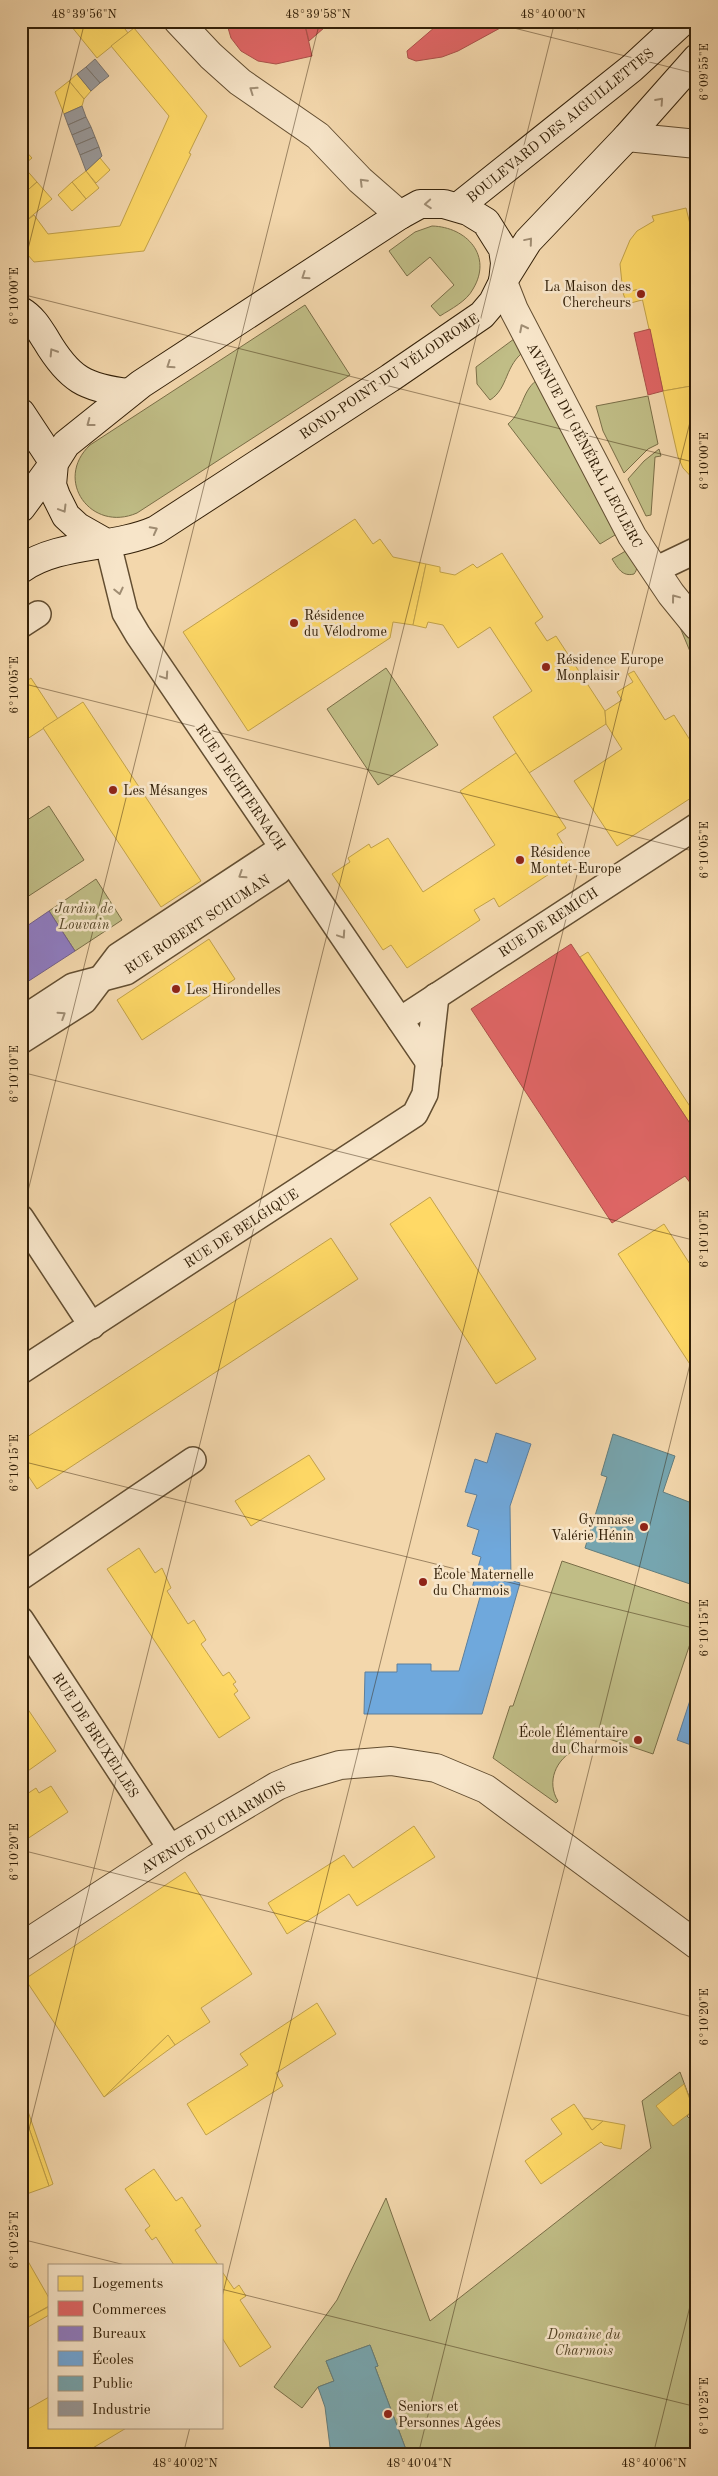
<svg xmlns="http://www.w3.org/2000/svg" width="718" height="2476" viewBox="0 0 718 2476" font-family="'Old Standard TT',serif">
<rect width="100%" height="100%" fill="#f3d7ac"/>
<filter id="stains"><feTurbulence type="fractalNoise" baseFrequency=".004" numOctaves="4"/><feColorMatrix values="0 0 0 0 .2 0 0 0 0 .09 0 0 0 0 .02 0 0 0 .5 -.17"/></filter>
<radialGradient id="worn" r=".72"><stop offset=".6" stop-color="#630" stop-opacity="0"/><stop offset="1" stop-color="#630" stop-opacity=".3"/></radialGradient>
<!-- green -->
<g fill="#c0bd86" stroke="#7a6e47">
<path d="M432 226C467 227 493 256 473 289 467 301 451 309 440 316L431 306 454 285 430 257 407 276 389 251 415 232Z"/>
<path d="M305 305 350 375 137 513C91 533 53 480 90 445Z"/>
<path d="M518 336 526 350C504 365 509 388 490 400L477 384 476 367Z"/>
<path d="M540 378 620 532 600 544 508 424C524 411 521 389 540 378Z"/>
<path d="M648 396 658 444 648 449 624 473 603 431 596 406Z"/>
<path d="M659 449 661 456 655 457 651 515 646 516 628 479 644 461Z"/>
<path d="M629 549C634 558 641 565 634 574 622 577 618 568 612 559Z"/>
<path d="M679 625 697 636V664L694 661Z"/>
<path d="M386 668 438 745 378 785 327 709Z"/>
<path d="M49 806 84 860 21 901V824Z"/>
<path d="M96 879 122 920 75 951 49 911Z"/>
<path d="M562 1561 697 1606V1623L653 1754 583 1730 575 1750C556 1759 546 1782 558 1801L556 1803 493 1758 510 1706H513Z"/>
<path d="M680 2072 694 2110 687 2116 697 2126V2455H408L375 2367 378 2366 370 2345 326 2361 334 2381 318 2387 302 2408 274 2387 337 2300 386 2198 430 2321 651 2148 642 2101Z"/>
</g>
<!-- homes -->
<g fill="#ffd966" stroke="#c2a24a">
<path d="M67 21H119L128 33 97 58Z"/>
<path d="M575 21H608L577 29Z"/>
<path d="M134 28 207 116 189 153 191 154 144 251 34 262 21 247V225L34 215 48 234 120 226 169 116 111 46Z"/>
<path d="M77 74 91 91 84 99 69 81Z"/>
<path d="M69 81 84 99 82 106 64 114 55 92Z"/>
<path d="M21 146 32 158 21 167Z"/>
<path d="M100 158 110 170 96 183 86 171Z"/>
<path d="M23 166 37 182 21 196V167Z"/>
<path d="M86 171 99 188 86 199 72 182Z"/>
<path d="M37 182 52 199 21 225V196Z"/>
<path d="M72 182 86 199 72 211 58 195Z"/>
<path d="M686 208 694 240 697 239V385L663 391 640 289 623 293 620 264 630 240 637 231 654 221 652 216Z"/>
<path d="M640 289 642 300 627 304 623 293Z"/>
<path d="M697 385V483L683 468 678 457 663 391Z"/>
<path d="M355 519 373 544 380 539 393 557 426 564 413 625 393 622 390 638 248 731 183 632Z"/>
<path d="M502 553 543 617 535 623 547 641 556 636 605 711 606 724 529 773 493 717 532 691 490 627 458 648 443 625 428 622 426 628 413 625 426 564 440 567V572L455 575 473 564 477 568Z"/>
<path d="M634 671 665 720 674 715 697 751V794L617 846 574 781 622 749 606 724 605 711 622 700 617 692 633 682 628 674Z"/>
<path d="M31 678 58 719 21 743V685Z"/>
<path d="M83 702 201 881 161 907 43 728Z"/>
<path d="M516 753 566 828 557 834 572 859 499 907 494 898 474 910 480 920 407 968 391 945 383 950 332 874 350 862 348 858 369 844 371 848 388 838 423 892 495 845 460 791Z"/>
<path d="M209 939 235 979 142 1040 117 1000Z"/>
<path d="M588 952 697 1117V1130L695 1131 580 957Z"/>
<path d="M430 1197 536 1359 496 1384 390 1224Z"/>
<path d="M664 1224 697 1275V1375L618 1254Z"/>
<path d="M331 1238 358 1279 37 1489 21 1465V1441Z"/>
<path d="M309 1455 325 1479 251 1526 235 1501Z"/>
<path d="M139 1548 155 1573 162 1568 171 1588 167 1591 188 1624 194 1620 206 1640 201 1644 223 1676 229 1672 236 1682 233 1684 238 1691 234 1694 250 1718 219 1738 107 1569Z"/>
<path d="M21 1699 56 1751 25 1773 21 1768Z"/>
<path d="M51 1786 68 1812 21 1843V1798L36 1788 39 1793Z"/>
<path d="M414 1826 435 1857 357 1906 349 1894 287 1934 268 1903 344 1855 353 1868Z"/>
<path d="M185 1872 252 1974 201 2008 210 2022 175 2045 168 2035 104 2097 25 1979Z"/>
<path d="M317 2003 336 2034 276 2073 283 2086 206 2135 187 2104 248 2065 240 2054Z"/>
<path d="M168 2035 175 2045 104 2097Z"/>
<path d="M684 2084 694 2110 673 2126 656 2106Z"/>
<path d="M21 2091 53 2184 49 2186 21 2105Z"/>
<path d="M574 2104 592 2130 603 2121 625 2125 621 2149 604 2145 601 2142 541 2184 525 2161 562 2134 551 2119Z"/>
<path d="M21 2105 49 2186 21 2196Z"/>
<path d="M584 2118 603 2121 592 2130Z"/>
<path d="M154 2169 176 2201 182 2197 201 2226 195 2230 218 2265H174L156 2237 152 2240 145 2230 150 2226 125 2189Z"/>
<path d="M25 2256 49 2298V2306L24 2320 28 2327 21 2331V2258Z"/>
<path d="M221 2270 234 2289 239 2285 246 2296 240 2300 271 2347 240 2367 221 2336Z"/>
<path d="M48 2307 49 2315 28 2327 24 2320Z"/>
<path d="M49 2397V2427H128L81 2455H21V2413Z"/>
</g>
<!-- shops -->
<g fill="#e06666" stroke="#ac514a">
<path d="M226 21H304L312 56 276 64 258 61 241 51 231 38Z"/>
<path d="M304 21H332L309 41Z"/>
<path d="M442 21H513L458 51 442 57 416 61 408 58 407 51Z"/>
<path d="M650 329 663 391 648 395 634 333Z"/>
<path d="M571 944 695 1131 697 1130V1192L685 1176 612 1223 471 1009Z"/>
</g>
<!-- offices -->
<path fill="#8e7cc3" stroke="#73608b" d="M49 911 75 951 21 986V930Z"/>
<!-- schools -->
<g fill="#6fa8dc" stroke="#5d7f9c">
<path d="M496 1433 531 1444 510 1506 511 1580 520 1583 482 1714H364L365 1672H397V1664H431V1671H459L482 1590 472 1588 481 1557 472 1554 479 1530 467 1526 477 1495 465 1492 475 1459 487 1463Z"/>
<path d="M697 1679V1747L677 1740Z"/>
</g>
<!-- public -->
<g fill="#76a5af" stroke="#627d7d">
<path d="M613 1434 675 1456 663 1492 697 1505V1565L690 1584 585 1548 607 1477 601 1475Z"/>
<path d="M370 2345 378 2366 375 2367 408 2455H331L325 2407 318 2387 334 2381 326 2361Z"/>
</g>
<!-- industry -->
<g fill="#999" stroke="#7a756e">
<path d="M95 59 109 76 100 83 86 67Z"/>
<path d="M86 67 100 83 91 91 77 74Z"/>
<path d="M82 106 86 117 68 125 64 114Z"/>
<path d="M86 117 91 127 72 135 68 125Z"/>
<path d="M91 127 95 137 76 145 72 135Z"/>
<path d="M95 137 99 147 80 155 76 145Z"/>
<path d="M99 147 102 156 86 171 80 155Z"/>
</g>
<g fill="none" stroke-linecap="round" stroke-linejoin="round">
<defs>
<g id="minor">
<path d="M108 544 125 613 138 635 429 1063"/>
<path d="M655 570 697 550"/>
<path d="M21 625 38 614"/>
<path d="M21 1020 73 986 126 972 279 871"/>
<path d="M400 1020 697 826"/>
<path d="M21 1041 84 1001 118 956 282 848"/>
<path d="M21 1218 92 1326"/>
<path d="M21 1371 415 1114 425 1094 436 996"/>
<path d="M21 1577 193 1460"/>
<path d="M21 1620 171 1849"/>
</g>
<g id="tertiary">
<path d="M178 21 211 56 240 82 318 136 360 180 400 215"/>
<path d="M627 137 697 144"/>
<path d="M503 282 514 310 632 536 671 594 697 626"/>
<path d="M21 1947 181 1843 277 1786 296 1778 340 1765 391 1761 436 1768 486 1789 697 1945"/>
</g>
<g id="secondary">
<path d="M458 207 632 68 683 21"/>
<path d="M503 281 528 241 627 137 697 58"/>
<path d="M21 311C33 318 39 329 46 340 69 379 85 388 129 393"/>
<path d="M21 413 54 463"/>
<path d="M21 508 54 463"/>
<path d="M21 569C59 542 113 549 156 530L390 378 482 315 493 302 503 282 505 263 503 249 486 222 468 211 444 204H420L400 215 141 384 66 444 54 463 52 485 56 496 66 516 78 527 108 544"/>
</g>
</defs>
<!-- minor casing -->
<use href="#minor" stroke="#634e31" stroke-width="28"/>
<!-- tertiary casing -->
<use href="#tertiary" stroke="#634e31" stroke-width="30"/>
<!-- secondary casing -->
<use href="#secondary" stroke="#332008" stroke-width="30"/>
<!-- minor -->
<use href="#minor" stroke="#f7e5c9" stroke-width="25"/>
<!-- tertiary -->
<use href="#tertiary" stroke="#f7e5c9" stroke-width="28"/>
<!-- secondary -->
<use href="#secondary" stroke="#f7e5c9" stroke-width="28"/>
</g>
<!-- one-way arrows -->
<defs><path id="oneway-chevron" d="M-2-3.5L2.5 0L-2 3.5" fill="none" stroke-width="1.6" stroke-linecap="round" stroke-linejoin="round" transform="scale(1.25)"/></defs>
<g stroke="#9f8c72">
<use href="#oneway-chevron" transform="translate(253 90) rotate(-145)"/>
<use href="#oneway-chevron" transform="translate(660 101) rotate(-48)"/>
<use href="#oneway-chevron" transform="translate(363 182) rotate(-135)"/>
<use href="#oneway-chevron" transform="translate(428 204) rotate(176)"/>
<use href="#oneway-chevron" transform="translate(529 241) rotate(-50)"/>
<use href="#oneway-chevron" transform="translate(305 276) rotate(146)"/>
<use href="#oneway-chevron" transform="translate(523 328) rotate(-117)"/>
<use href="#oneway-chevron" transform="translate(53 352) rotate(-122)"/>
<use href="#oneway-chevron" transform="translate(170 365) rotate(146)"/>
<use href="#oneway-chevron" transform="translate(90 423) rotate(143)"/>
<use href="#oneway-chevron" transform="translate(63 509) rotate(59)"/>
<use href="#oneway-chevron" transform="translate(154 530) rotate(-28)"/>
<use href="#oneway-chevron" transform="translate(119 591) rotate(77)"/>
<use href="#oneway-chevron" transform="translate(675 598) rotate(-127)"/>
<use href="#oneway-chevron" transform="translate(165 676) rotate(56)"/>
<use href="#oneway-chevron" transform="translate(242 875) rotate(147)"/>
<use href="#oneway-chevron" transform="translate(342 935) rotate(56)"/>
<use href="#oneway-chevron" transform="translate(62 1015) rotate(-33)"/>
</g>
<!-- ticks -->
<path fill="none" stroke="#332008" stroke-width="1" stroke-opacity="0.45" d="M486 21 697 74M21 277 85 21M21 294 697 463M21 683 697 852M21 1072 697 1241M21 1219 320 21M21 1461 697 1629M21 1850 697 2018M21 2161 555 21M21 2239 125 2265M221 2289 697 2407M221 2301 697 394M183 2455 190 2427M418 2455 697 1336M653 2455 697 2278"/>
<!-- markers -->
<g fill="#8f2418" stroke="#f7e5c9" stroke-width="2">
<circle cx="641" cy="294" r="5"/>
<circle cx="294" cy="623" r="5"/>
<circle cx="546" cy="667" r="5"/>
<circle cx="113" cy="790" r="5"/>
<circle cx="520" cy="860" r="5"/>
<circle cx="176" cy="989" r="5"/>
<circle cx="644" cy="1527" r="5"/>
<circle cx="423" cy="1582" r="5"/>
<circle cx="638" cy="1740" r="5"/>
<circle cx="388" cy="2414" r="5"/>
</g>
<g text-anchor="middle" stroke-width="5" stroke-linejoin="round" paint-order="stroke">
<!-- street labels -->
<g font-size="14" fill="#332008" stroke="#f7e5c9">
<text transform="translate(560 125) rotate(-39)" y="5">BOULEVARD DES AIGUILLETTES</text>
<text transform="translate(389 376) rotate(-34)" y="5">ROND-POINT DU VÉLODROME</text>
<text transform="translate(585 445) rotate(62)" y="5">AVENUE DU GÉNÉRAL LECLERC</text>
<text transform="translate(241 787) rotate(56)" y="5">RUE D'ECHTERNACH</text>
<text transform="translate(548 922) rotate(-33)" y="5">RUE DE REMICH</text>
<text transform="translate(197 924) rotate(-33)" y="5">RUE ROBERT SCHUMAN</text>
<text transform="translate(241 1228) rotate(-33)" y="5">RUE DE BELGIQUE</text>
<text transform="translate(96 1735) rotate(57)" y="5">RUE DE BRUXELLES</text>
<text transform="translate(213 1827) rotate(-31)" y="5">AVENUE DU CHARMOIS</text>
</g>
<!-- poi labels -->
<g font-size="14" fill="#332008" stroke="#f7e5c9" text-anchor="start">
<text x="631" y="291" text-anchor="end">La Maison des<tspan x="631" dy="16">Chercheurs</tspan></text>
<text x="304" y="620">Résidence<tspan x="304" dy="16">du Vélodrome</tspan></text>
<text x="556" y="664">Résidence Europe<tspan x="556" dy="16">Monplaisir</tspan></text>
<text x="123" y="795">Les Mésanges</text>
<text x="530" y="857">Résidence<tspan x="530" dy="16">Montet-Europe</tspan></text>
<text x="186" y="994">Les Hirondelles</text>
<text x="634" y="1524" text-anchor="end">Gymnase<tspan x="634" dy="16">Valérie Hénin</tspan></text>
<text x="433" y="1579">École Maternelle<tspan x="433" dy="16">du Charmois</tspan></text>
<text x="628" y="1737" text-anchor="end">École Élémentaire<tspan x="628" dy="16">du Charmois</tspan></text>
<text x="398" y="2411">Seniors et<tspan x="398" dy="16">Personnes Agées</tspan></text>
</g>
<!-- park labels -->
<g font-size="14" font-style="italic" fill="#564728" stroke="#f7e5c9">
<text x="84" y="913">Jardin de<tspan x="84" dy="16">Louvain</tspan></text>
<text x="584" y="2339">Domaine du<tspan x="584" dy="16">Charmois</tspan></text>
</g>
</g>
<!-- margin -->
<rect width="718" height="2476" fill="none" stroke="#f3d7ac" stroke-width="55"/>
<!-- legend -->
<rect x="48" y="2264" width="175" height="165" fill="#f7e5c9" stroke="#a9967c"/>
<rect x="58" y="2276" width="25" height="15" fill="#ffd966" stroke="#a9967c"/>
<text x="92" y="2288" font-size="15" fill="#332008">Logements</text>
<rect x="58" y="2301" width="25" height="15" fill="#e06666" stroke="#a9967c"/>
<text x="92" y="2314" font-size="15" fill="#332008">Commerces</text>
<rect x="58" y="2326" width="25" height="15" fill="#8e7cc3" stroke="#a9967c"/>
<text x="92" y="2338" font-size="15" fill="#332008">Bureaux</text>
<rect x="58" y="2351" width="25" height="15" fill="#6fa8dc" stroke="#a9967c"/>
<text x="92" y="2364" font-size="15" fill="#332008">Écoles</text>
<rect x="58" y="2376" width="25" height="15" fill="#76a5af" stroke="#a9967c"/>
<text x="92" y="2388" font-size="15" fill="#332008">Public</text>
<rect x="58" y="2401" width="25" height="15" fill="#999999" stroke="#a9967c"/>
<text x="92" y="2414" font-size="15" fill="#332008">Industrie</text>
<rect x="28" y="28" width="662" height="2420" fill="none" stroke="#332008" stroke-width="2"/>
<g font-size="12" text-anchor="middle" fill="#332008">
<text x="84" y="18">48°39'56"N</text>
<text x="318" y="18">48°39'58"N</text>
<text x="553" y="18">48°40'00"N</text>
<text transform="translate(704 72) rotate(-90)" y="4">6°09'55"E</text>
<text transform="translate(14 296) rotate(-90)" y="4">6°10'00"E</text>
<text transform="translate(704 461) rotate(-90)" y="4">6°10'00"E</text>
<text transform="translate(14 685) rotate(-90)" y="4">6°10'05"E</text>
<text transform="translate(704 850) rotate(-90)" y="4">6°10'05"E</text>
<text transform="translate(14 1074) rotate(-90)" y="4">6°10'10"E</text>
<text transform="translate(704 1239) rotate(-90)" y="4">6°10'10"E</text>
<text transform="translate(14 1463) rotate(-90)" y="4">6°10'15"E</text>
<text transform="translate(704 1628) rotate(-90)" y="4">6°10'15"E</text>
<text transform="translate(14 1852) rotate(-90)" y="4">6°10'20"E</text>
<text transform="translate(704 2017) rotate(-90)" y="4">6°10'20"E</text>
<text transform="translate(14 2240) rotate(-90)" y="4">6°10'25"E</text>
<text transform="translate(704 2406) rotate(-90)" y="4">6°10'25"E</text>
<text x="185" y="2467">48°40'02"N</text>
<text x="419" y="2467">48°40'04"N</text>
<text x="654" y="2467">48°40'06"N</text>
</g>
<rect width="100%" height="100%" filter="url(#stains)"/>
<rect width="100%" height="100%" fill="url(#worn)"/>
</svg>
